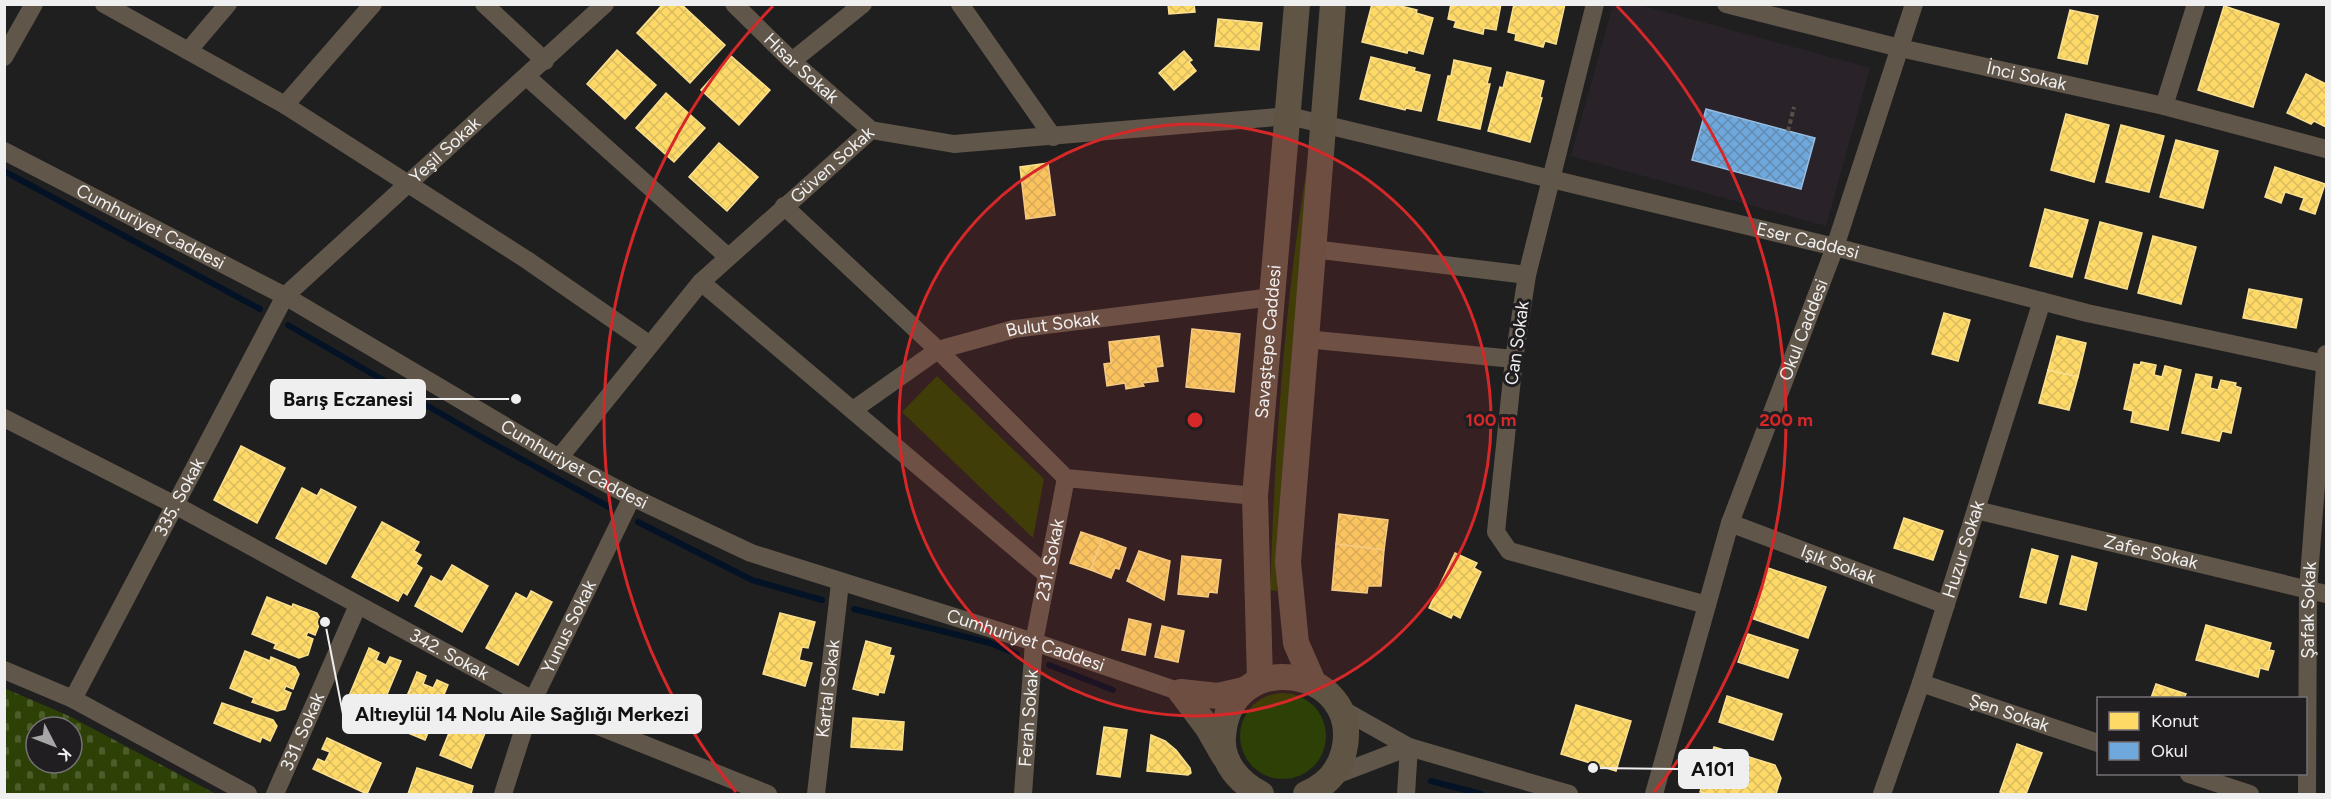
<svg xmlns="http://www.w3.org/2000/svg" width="2331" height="799" viewBox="0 0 2331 799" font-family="Figtree,sans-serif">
<defs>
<pattern id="cemetery-stones" width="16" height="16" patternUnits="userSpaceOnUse" patternTransform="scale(1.5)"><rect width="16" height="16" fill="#2d4005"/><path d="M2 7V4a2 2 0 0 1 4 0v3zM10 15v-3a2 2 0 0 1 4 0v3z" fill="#4c5c2a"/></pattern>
<pattern id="homes-cross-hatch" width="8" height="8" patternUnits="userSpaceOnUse" patternTransform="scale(1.5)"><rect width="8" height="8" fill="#ffd966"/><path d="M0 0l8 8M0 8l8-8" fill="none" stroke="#dabc60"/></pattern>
<pattern id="schools-cross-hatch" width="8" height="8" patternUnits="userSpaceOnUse" patternTransform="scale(1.5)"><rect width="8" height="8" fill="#6fa8dc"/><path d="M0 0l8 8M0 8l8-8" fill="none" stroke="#638bb0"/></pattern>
</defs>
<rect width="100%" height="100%" fill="#201f20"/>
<!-- built -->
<path fill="#292229" d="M1613 5H1640L1870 68 1826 226 1571 156Z"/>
<!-- green -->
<g fill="#2d4005">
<path d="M1307 167 1278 544 1277 591 1270 590C1275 449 1284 307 1307 167Z"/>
<path d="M937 376 1044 479 1033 538 902 412Z"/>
<circle cx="1283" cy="736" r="43"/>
</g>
<!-- cemetery -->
<path fill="url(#cemetery-stones)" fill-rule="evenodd" d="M4 688 69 716 216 794H5ZM36 727H72V763H36Z"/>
<!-- homes -->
<g fill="url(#homes-cross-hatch)" stroke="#fae08f" stroke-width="1.5">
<path d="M663 4H681L725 45 690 83 637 33Z"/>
<path d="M1168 4H1194L1195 12 1169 14Z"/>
<path d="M1372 4H1393L1417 10 1416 13 1433 18 1423 54 1408 50 1407 53 1362 42Z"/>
<path d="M1451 4H1501L1496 30 1484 28 1483 34 1454 27 1456 21 1448 19Z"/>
<path d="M1514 4H1565L1556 44 1545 41 1543 47 1515 40 1516 34 1508 32Z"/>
<path d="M2224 6 2279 24 2253 107 2198 90Z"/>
<path d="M2070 10 2098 16 2087 64 2058 58Z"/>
<path d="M1218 19 1262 23 1259 50 1215 46Z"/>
<path d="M617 50 656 85 625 119 587 84Z"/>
<path d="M1184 51 1192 60 1189 62 1196 71 1174 90 1159 73Z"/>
<path d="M731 56 770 90 739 125 701 90Z"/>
<path d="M1371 57 1415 68 1414 71 1430 75 1421 111 1406 108 1405 110 1360 99Z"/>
<path d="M1454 60 1491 68 1487 84H1490L1480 129 1438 120 1448 76H1451Z"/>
<path d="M1507 72 1544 81 1540 97 1542 98 1530 142 1488 131 1500 87 1503 88Z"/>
<path d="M2306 74 2326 84V127L2314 121 2311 124 2287 113Z"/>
<path d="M666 93 705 128 674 162 636 128Z"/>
<path d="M2066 114 2109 125 2094 182 2051 170Z"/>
<path d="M2121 125 2164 136 2149 192 2106 182Z"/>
<path d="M2176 140 2218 151 2203 208 2160 197Z"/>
<path d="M719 143 758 177 727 211 689 177Z"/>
<path d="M1048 163 1055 215 1026 219 1020 167Z"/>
<path d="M2275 167 2325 184 2315 214 2300 209 2304 198 2285 192 2281 203 2265 197Z"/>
<path d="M2045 209 2088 220 2072 277 2030 266Z"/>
<path d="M2100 222 2142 233 2127 289 2085 278Z"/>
<path d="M2153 236 2196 247 2181 304 2138 293Z"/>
<path d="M2249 289 2302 299 2296 328 2243 318Z"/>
<path d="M1944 313 1970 320 1958 361 1932 354Z"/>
<path d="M1192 329 1240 334 1234 392 1186 387Z"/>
<path d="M1159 336 1163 366 1156 367 1158 381 1142 383 1144 386 1126 389 1125 383 1107 386 1104 364 1111 363 1109 342Z"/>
<path d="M2057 336 2086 343 2078 377 2048 370Z"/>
<path d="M2141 362 2156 365 2154 375 2162 377 2165 366 2181 370 2168 430 2131 422 2133 411 2124 409 2134 364 2140 365Z"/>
<path d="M2048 370 2078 377 2069 410 2039 403Z"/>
<path d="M2196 374 2212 377 2210 388 2218 390 2221 380 2236 383 2235 386 2241 388 2231 433 2222 431 2219 441 2182 433Z"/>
<path d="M241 446 285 468 257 523 214 500Z"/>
<path d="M302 488 317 496 321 489 356 507 326 564 276 538Z"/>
<path d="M1339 514 1388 520 1384 550 1336 544Z"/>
<path d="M1904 518 1943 531 1933 560 1894 548Z"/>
<path d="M382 522 419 542 414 551 421 555 416 564 422 568 407 595 403 592 398 601 352 577Z"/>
<path d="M1081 532 1102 539 1091 570 1070 563Z"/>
<path d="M1102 539 1126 548 1119 569 1115 568 1111 578 1091 570Z"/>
<path d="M1336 544 1384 550 1381 586H1368L1367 593 1332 590Z"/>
<path d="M2032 549 2058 556 2046 603 2020 597Z"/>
<path d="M1139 551 1170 561 1164 600 1127 581Z"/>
<path d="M1455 553 1477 563 1474 568 1481 572 1460 618 1453 614 1451 618 1429 608Z"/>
<path d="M1182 556 1221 560 1217 593 1209 592 1208 597 1178 594Z"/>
<path d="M2072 556 2097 563 2086 610 2060 604Z"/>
<path d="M452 565 488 586 462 632 415 606 431 576 442 582Z"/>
<path d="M1768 568 1826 587 1808 638 1751 618Z"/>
<path d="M531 591 552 602 518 665 486 648 516 593 527 599Z"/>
<path d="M267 597 292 607 293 604 317 613 321 620 315 635 308 632 306 636 313 639 308 655 299 658 274 648 276 644 252 634Z"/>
<path d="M780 613 815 622 808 648 802 647 799 660 812 663 805 686 763 674Z"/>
<path d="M1129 619 1151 624 1145 655 1122 650Z"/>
<path d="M2206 625 2271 643 2269 650 2274 651 2268 670 2260 668 2258 677 2196 660Z"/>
<path d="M1162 626 1184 631 1178 662 1155 657Z"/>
<path d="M1748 634 1798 650 1788 678 1738 662Z"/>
<path d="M866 641 891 648 889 655 894 656 884 693 879 692 878 695 853 689Z"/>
<path d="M369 648 379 653 376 660 386 665 390 657 401 661 378 716 346 703Z"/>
<path d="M245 651 270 661 271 657 295 667 299 674 293 689 286 686 284 690 291 693 285 709 277 711 252 702 254 698 230 688Z"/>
<path d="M417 672 426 676 423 684 433 688 437 680 448 685 425 740 394 727Z"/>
<path d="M2156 684 2186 694 2184 698H2151Z"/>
<path d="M1727 696 1782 714 1773 740 1719 722Z"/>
<path d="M462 701 472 705 469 712 479 717 482 709 493 713 471 768 440 755Z"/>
<path d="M222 703 273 720 277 726 270 741 262 737 260 742 214 723Z"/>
<path d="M1576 705 1631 721 1616 771 1561 754Z"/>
<path d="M853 718 904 722 902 750 851 747Z"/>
<path d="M1104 727 1127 730 1120 777 1097 774Z"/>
<path d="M1151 735 1165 741 1176 750 1190 768 1191 773 1188 775 1147 771Z"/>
<path d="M327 738 381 763 367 794 313 769 318 759 325 762 330 752 322 749Z"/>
<path d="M2017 744 2042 753 2026 794H2007L2000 792Z"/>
<path d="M1714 747 1749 757 1737 794H1710L1700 792Z"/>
<path d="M1749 757 1775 765 1781 778 1776 794H1737Z"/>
<path d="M417 768 473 786 471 794H408Z"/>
</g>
<!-- schools -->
<path fill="url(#schools-cross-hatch)" stroke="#96bde2" stroke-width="1.5" d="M1706 109 1815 138 1801 189 1692 160Z"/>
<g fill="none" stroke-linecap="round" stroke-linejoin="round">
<!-- stream -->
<g stroke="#031225" stroke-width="6">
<path d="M4 171 260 309"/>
<path d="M288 325 483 438 609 507"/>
<path d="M638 522 752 580 822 600"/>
<path d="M854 609 990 643 1017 654"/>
<path d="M1049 665 1113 690"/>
<path d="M1431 781 1481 794"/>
</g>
<!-- path -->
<path stroke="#575048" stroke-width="4" stroke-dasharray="4.5 3" stroke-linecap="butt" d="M1788 131 1794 107"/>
<!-- street -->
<g stroke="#605649" stroke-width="18">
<path d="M104 4 285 105 527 260 650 345"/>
<path d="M484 4 545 61"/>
<path id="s1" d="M734 4 792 61 871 130"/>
<path d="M960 4 1053 137"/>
<path d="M1595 4 1527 275 1514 359 1496 532 1509 551 1707 605"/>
<path id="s2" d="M1726 4 1900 48 2164 106 2326 149"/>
<path d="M188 51 228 4"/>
<path d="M4 57 34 4"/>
<path d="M792 61 863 4"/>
<path d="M527 77 728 257"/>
<path d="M285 105 373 4"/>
<path d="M2164 106 2196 4"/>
<path id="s3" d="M4 151 285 296 559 458 632 497 751 553 1034 642 1181 692"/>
<path d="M784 206 938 350 1066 478 1255 496"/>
<path d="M1313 249 1527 275"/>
<path d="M701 282 1047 575"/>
<path d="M1305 339 1514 359"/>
<path id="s4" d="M853 410 938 350 1014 329 1273 297"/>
<path id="s5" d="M4 418 175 505 533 700 768 794"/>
<path id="s6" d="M559 458 701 282 871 130 954 144 1289 116 1835 247 2087 313 2326 364"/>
<path id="s7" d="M1976 510 2326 594"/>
<path id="s8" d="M1730 523 1946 605"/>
<path d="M4 670 73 699 248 794"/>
<path id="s9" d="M1921 683 2098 743"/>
<path id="s10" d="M73 699 285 296 605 4"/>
<path d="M1338 707 1409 747 1569 794"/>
<path d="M2189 774 2250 794"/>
<path d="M1333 776 1409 747"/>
<path id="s11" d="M275 794 358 605"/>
<path id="s12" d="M503 794 533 700 632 497"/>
<path id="s13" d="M816 794 840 583"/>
<path id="s14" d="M1023 794 1034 642 1066 478"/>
<path d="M1406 794 1409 747"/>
<path id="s15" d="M1654 794 1730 523 1835 247 1914 4"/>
<path id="s16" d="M1882 794 1921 683 2042 301"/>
<path id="s17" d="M2307 794 2308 590 2326 354"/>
</g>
<!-- secondary -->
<g stroke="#605445" stroke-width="26">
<path id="s18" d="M1260 680 1255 496 1297 4"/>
<path d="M1313 682 1296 643 1288 562 1333 4"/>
<path d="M1181 692 1208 728 1224 756"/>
<path d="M1181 692 1218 696 1244 690"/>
<path d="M1261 794C1240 783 1221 763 1223 737 1228 645 1364 666 1344 751 1339 772 1325 786 1306 794"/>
</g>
</g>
<!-- distance rings -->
<circle cx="1195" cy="420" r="296" fill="#d62828" fill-opacity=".12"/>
<g fill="none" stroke="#d62828" stroke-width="3">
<circle cx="1195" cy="420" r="296"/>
<path d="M736 792A591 591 0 0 1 773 6M1617 6A591 591 0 0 1 1654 792"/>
</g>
<g text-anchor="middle" stroke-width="6" stroke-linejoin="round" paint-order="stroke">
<!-- street labels -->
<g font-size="18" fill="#f0eff0" stroke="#211e21">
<text dy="6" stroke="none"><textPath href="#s1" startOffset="93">Hisar Sokak</textPath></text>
<text dy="6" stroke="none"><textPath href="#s2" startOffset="309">İnci Sokak</textPath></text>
<text dy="6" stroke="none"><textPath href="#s10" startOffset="672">Yeşil Sokak</textPath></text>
<text dy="6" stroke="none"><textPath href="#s6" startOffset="402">Güven Sokak</textPath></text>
<text dy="6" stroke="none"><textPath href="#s3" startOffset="165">Cumhuriyet Caddesi</textPath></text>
<text dy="6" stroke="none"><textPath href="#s6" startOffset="1408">Eser Caddesi</textPath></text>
<text dy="6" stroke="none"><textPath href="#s4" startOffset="222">Bulut Sokak</textPath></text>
<text dy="6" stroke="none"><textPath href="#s15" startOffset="488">Okul Caddesi</textPath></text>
<text dy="6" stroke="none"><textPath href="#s18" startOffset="339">Savaştepe Caddesi</textPath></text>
<text transform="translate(1517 343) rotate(-82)" y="6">Can Sokak</text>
<text dy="6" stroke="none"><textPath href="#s3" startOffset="651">Cumhuriyet Caddesi</textPath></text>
<text dy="6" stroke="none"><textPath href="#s10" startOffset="228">335. Sokak</textPath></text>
<text dy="6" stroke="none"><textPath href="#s16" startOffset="258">Huzur Sokak</textPath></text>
<text dy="6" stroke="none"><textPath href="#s7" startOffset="180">Zafer Sokak</textPath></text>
<text dy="6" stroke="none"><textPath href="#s14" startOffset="236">231. Sokak</textPath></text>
<text dy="6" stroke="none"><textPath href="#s8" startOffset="116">Işık Sokak</textPath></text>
<text dy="6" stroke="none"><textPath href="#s17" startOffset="184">Şafak Sokak</textPath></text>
<text dy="6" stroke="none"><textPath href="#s12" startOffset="180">Yunus Sokak</textPath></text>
<text dy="6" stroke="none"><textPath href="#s3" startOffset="1137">Cumhuriyet Caddesi</textPath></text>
<text dy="6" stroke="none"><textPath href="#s5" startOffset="504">342. Sokak</textPath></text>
<text dy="6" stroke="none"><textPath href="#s13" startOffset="106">Kartal Sokak</textPath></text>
<text dy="6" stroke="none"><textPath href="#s9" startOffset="93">Şen Sokak</textPath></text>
<text dy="6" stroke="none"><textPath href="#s14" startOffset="76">Ferah Sokak</textPath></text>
<text dy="6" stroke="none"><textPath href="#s11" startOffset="68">331. Sokak</textPath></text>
</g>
</g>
<circle cx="1195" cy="420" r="9" fill="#d62828" stroke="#211e21" stroke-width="3"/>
<g font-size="18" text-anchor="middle" font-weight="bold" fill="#d62828" stroke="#211e21" stroke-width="6" stroke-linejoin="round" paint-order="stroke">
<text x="1491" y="426">100 m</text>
<text x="1786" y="426">200 m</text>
</g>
<!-- callouts -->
<path fill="none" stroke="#f0eff0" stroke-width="2" d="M516 399L425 399M325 622L343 714M1593 768L1679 769"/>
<g fill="#f0eff0" stroke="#211e21" stroke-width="2">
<circle cx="516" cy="399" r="6"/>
<circle cx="325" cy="622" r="6"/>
<circle cx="1593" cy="768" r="6"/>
</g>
<g fill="#f0eff0" stroke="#f0eff0" stroke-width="2">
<rect x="271" y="380" width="154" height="38" rx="6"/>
<rect x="343" y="695" width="358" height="38" rx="6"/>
<rect x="1679" y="750" width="69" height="38" rx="6"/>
</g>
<g font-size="20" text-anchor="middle" font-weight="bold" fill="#111">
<text x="348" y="406">Barış Eczanesi</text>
<text x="522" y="721">Altıeylül 14 Nolu Aile Sağlığı Merkezi</text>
<text x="1713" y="776">A101</text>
</g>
<!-- border -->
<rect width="2331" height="799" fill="none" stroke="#f0eff0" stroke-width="12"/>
<!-- legend -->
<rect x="2097" y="697" width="210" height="78" fill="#211e21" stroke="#747274" stroke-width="1.5"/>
<rect x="2109" y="712" width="30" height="18" fill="#ffd966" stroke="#747274" stroke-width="1.5"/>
<text x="2151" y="727" font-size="18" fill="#f0eff0">Konut</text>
<rect x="2109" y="742" width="30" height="18" fill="#6fa8dc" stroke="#747274" stroke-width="1.5"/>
<text x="2151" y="757" font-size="18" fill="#f0eff0">Okul</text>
<!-- north arrow -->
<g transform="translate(54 745) rotate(132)"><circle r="28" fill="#211e21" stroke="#747274" stroke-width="1.5"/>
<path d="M0-4.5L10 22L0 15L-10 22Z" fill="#a7a6a7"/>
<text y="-9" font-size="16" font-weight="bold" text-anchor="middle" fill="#f0eff0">K</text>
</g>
</svg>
